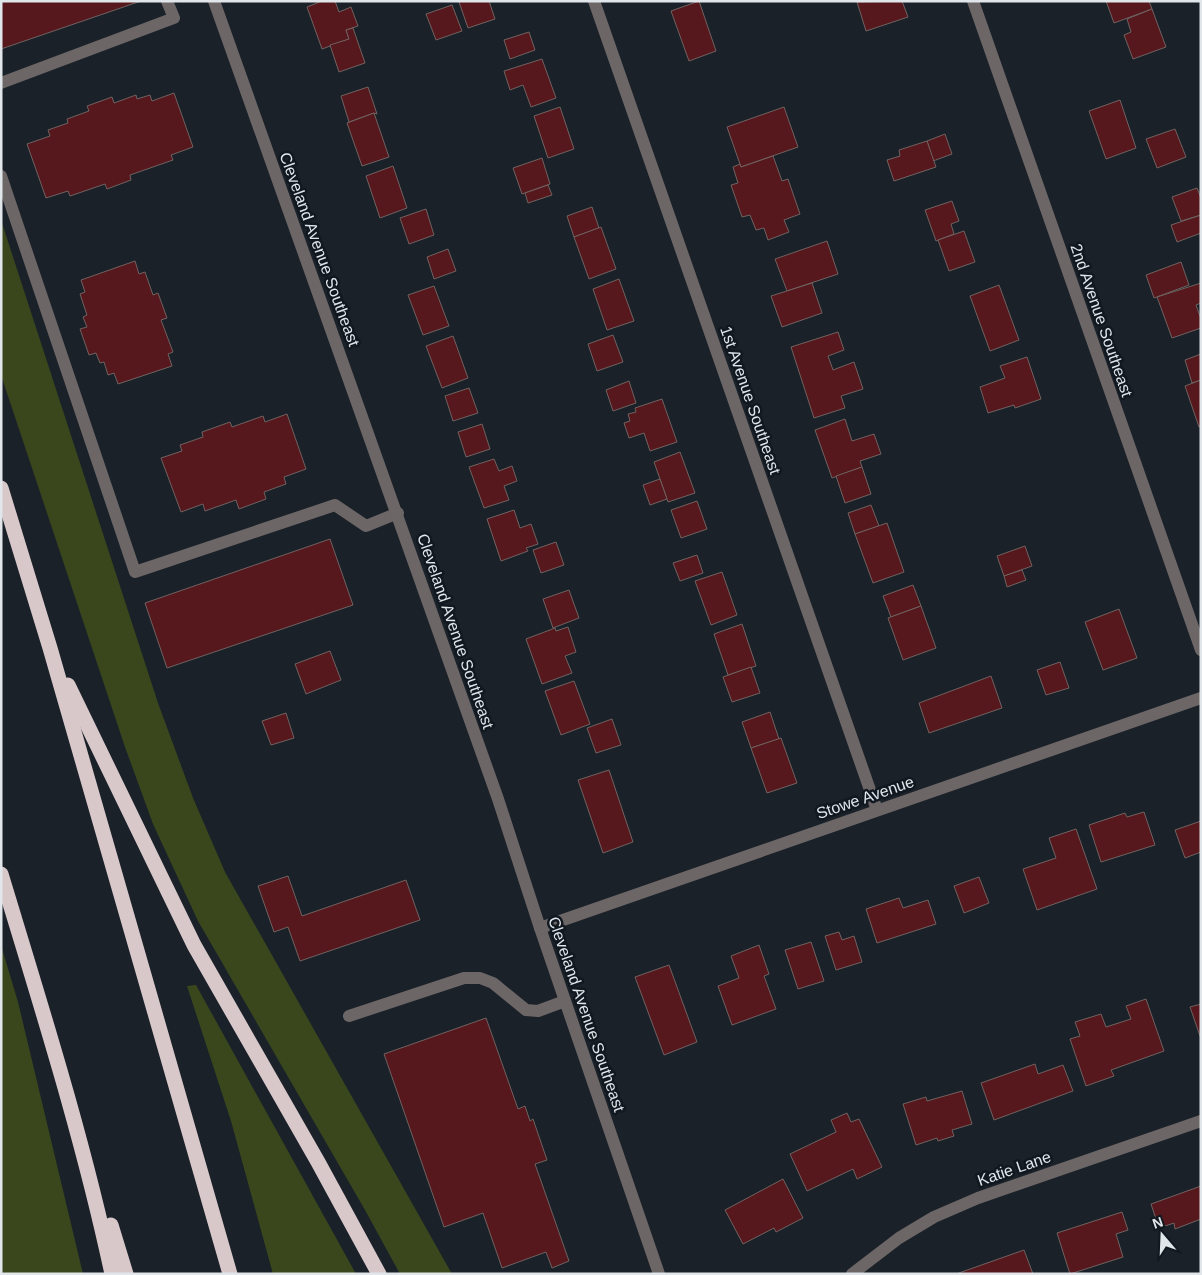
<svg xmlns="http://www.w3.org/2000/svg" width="1202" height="1275" viewBox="0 0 1202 1275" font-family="Helvetica,sans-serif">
<rect width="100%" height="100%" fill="#1a2129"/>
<!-- green -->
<g fill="#3a471d">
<path d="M1 220 158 703 193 798 225 872 452 1274H400L365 1210 198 921 153 824 125 747 1 375Z"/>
<path d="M1 945 18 1002 83 1274H1Z"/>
<path d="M196 985 356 1274H273L231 1121 187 986Z"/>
</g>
<!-- building -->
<g fill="#56181d" stroke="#706261">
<path d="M1 1H141L1 49Z"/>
<path d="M322 1H335L339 12 351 7 358 26 346 30 349 39 322 49 307 7Z"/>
<path d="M462 1H489L495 19 468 28 459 2Z"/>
<path d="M699 1 716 51 689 61 671 11Z"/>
<path d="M902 1 908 17 866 31 857 2Z"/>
<path d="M1106 1H1149L1152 9 1114 23Z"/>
<path d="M452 5 462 31 436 40 426 14Z"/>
<path d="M1152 9 1166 47 1133 59 1124 35 1131 32 1127 19Z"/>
<path d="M353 28 365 63 339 72 330 45 349 39 346 30Z"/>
<path d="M529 32 535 50 510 59 504 40Z"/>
<path d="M542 59 556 98 531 107 523 85 510 90 504 71Z"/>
<path d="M368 87 377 114 374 113 349 122 341 96Z"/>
<path d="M174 93 193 147 171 155 173 160 130 175 131 180 107 189 105 184 70 196 68 191 46 198 27 144 50 136 48 130 68 123 67 119 89 111 87 106 112 97 114 103 136 95 137 99 150 95 152 101Z"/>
<path d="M1120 100 1136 148 1106 159 1089 111Z"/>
<path d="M560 107 574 149 548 158 534 116Z"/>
<path d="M784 107 798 147 741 167 727 127Z"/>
<path d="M374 113 389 157 362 166 347 123Z"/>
<path d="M1175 129 1186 157 1157 168 1146 139Z"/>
<path d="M945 134 952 154 933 161 927 141Z"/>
<path d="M927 141 936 167 894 181 887 160 900 156 899 150Z"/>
<path d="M773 156 782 181 788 179 800 214 784 220 789 232 768 240 764 228 756 230 750 215 742 217 731 185 738 183 733 167 740 164 741 167Z"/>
<path d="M542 158 550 184 522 194 513 168Z"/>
<path d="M393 166 407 208 380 218 366 176Z"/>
<path d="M548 185 552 195 528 203 525 193Z"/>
<path d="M1197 188 1201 198V215L1181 221 1172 197Z"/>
<path d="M952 201 959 221 951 224 954 234 936 241 925 210Z"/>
<path d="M592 207 599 228 574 237 567 216Z"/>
<path d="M426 209 434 235 409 244 400 218Z"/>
<path d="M1201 215V233L1177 242 1171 225Z"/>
<path d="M601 227 616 269 589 279 574 237Z"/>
<path d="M964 231 975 262 949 271 938 240Z"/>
<path d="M827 241 838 274 787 291 775 259Z"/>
<path d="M448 249 456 271 434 279 427 257Z"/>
<path d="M135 261 139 274 145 272 153 295 158 293 167 318 161 320 173 352 168 354 172 366 118 384 114 373 108 375 104 362 100 363 96 353 89 355 80 329 87 327 83 317 87 315 80 294 85 292 81 280Z"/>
<path d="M1181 262 1189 285 1154 298 1146 275Z"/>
<path d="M619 279 634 321 607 330 593 289Z"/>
<path d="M812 283 822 313 782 327 771 296Z"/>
<path d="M1201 283V303L1196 305 1201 319V328L1172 338 1157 297Z"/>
<path d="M999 285 1019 340 990 351 970 296Z"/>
<path d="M434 286 449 326 423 335 408 295Z"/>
<path d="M838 332 844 350 828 356 833 370 854 362 863 389 841 396 845 408 814 418 791 347Z"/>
<path d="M613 335 623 362 597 371 588 344Z"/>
<path d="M453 336 468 378 442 388 426 346Z"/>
<path d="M1201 354V380L1192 383 1185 360Z"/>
<path d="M1027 357 1041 399 1015 408 1014 405 988 413 980 387 1005 378 1000 366Z"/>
<path d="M1201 380V426L1199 427 1185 386Z"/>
<path d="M629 381 636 403 613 411 606 390Z"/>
<path d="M469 388 478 413 453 421 445 396Z"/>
<path d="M662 399 677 442 650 451 644 433 629 438 624 423 630 421 628 414 636 412 635 408Z"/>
<path d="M287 414 306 469 284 477 286 484 264 492 266 499 239 509 236 500 205 511 203 504 181 512 161 458 182 451 180 445 203 437 202 432 230 422 232 427 263 416 265 422Z"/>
<path d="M845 419 852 441 874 434 881 454 860 461 862 467 832 478 815 430Z"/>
<path d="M482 424 490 449 466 457 458 432Z"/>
<path d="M680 452 695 493 668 502 654 462Z"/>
<path d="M494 459 499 471 512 466 517 481 504 486 509 500 484 508 469 467Z"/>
<path d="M862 467 871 494 845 503 836 476Z"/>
<path d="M660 479 667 499 650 505 643 485Z"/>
<path d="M697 501 707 529 681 538 671 510Z"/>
<path d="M871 505 879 526 855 534 848 513Z"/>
<path d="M514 510 520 528 531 524 538 544 526 548 528 551 501 561 487 519Z"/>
<path d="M887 523 904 572 873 583 855 534Z"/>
<path d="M330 539 353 605 167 668 145 603Z"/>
<path d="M556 542 564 565 541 573 533 550Z"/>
<path d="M1025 546 1032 566 1004 576 997 556Z"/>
<path d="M697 555 703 573 680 581 673 563Z"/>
<path d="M1022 570 1026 580 1007 587 1004 576Z"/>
<path d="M722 572 737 615 711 625 695 581Z"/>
<path d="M913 585 921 606 891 617 883 596Z"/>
<path d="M569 590 579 618 553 628 543 599Z"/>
<path d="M921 606 936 648 903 660 888 618Z"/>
<path d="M1119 609 1137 658 1103 670 1085 622Z"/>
<path d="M742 624 756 666 728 675 714 634Z"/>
<path d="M568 627 576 652 565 656 572 673 542 684 526 639 555 628 556 631Z"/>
<path d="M330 651 341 680 306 694 295 664Z"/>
<path d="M1060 662 1069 688 1046 695 1037 670Z"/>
<path d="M751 667 760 693 732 702 723 677Z"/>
<path d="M991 676 1002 708 929 733 919 703Z"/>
<path d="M574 681 590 724 561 735 545 691Z"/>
<path d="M770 712 779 739 751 748 742 722Z"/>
<path d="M286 713 294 738 271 745 262 721Z"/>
<path d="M612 719 621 745 596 753 587 728Z"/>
<path d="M781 738 797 783 767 793 751 748Z"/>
<path d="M609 770 633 842 603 853 578 780Z"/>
<path d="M1144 812 1155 845 1101 862 1089 825 1125 813 1127 817Z"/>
<path d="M1201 821V852L1185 858 1175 830Z"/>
<path d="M1076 829 1097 889 1037 910 1023 869 1056 858 1049 838Z"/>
<path d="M288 876 302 916 406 880 420 920 300 961 288 927 274 932 258 886Z"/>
<path d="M979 877 989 903 964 913 954 886Z"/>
<path d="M899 898 903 908 928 900 936 924 877 943 866 909Z"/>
<path d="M839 932 842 940 854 936 862 962 836 970 825 936Z"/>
<path d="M811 942 824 981 798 989 785 950Z"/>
<path d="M759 945 769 974 764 976 776 1009 732 1025 718 986 739 978 731 956Z"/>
<path d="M669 965 697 1042 664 1055 635 977Z"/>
<path d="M1146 999 1164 1051 1111 1070 1114 1076 1086 1086 1070 1039 1080 1036 1075 1022 1101 1014 1106 1027 1131 1019 1126 1006Z"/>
<path d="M1201 1004V1036H1200L1190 1007Z"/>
<path d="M486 1018 518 1109 525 1106 530 1121 533 1119 547 1160 535 1164 569 1261 552 1268 546 1252 502 1268 483 1213 444 1227 384 1054Z"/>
<path d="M1035 1064 1038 1074 1063 1065 1073 1091 994 1120 981 1083Z"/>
<path d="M962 1091 972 1124 952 1130 954 1136 938 1141 937 1138 916 1145 903 1104 926 1097 927 1101Z"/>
<path d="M847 1113 851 1122 859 1119 882 1167 857 1179 853 1169 807 1191 790 1154 836 1132 831 1120Z"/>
<path d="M783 1179 803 1218 776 1232 774 1228 743 1244 725 1210Z"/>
<path d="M1201 1186V1219L1175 1229 1174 1223 1159 1228 1151 1204Z"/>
<path d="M1122 1212 1128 1230 1116 1234 1123 1257 1070 1274 1057 1233Z"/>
<path d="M1024 1250 1033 1274H956Z"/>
</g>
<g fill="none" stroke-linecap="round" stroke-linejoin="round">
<!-- service -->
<g stroke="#6c6666" stroke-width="12">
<path d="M1 83 174 18 167 1"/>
<path d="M1 176 135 572 335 505 366 526 398 513"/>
<path d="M349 1016 464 978H480L493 983 526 1010 538 1011 565 1001"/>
</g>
<!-- minor -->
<g stroke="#6c6666" stroke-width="12">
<path d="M594 1 877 810"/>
<path d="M973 1 1201 650"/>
<path d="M852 1274 899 1238 934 1217 978 1198 1201 1121"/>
</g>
<!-- tertiary -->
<g stroke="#6c6666" stroke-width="12">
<path d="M214 1 498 799 540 928 659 1274"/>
<path d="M540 928 1201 698"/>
</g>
<!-- motorway -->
<g stroke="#d8c8ca" stroke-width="15">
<path d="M1 488 50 648 230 1274"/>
<path d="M68 685 194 945 318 1162 379 1274"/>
<path d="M1 874C41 1006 83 1138 112 1274"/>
<path d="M111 1225 126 1274"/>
</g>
</g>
<g text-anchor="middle" stroke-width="5" stroke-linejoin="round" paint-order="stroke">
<!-- street labels -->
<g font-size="16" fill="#e1e6eb" stroke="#11181f">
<text transform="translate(320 249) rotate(70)" y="6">Cleveland Avenue Southeast</text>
<text transform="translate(1102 320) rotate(71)" y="6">2nd Avenue Southeast</text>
<text transform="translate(751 400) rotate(71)" y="6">1st Avenue Southeast</text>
<text transform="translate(456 631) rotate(71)" y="6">Cleveland Avenue Southeast</text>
<text transform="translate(865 797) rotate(-19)" y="6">Stowe Avenue</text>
<text transform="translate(587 1014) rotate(71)" y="6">Cleveland Avenue Southeast</text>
<text transform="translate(1014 1168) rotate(-19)" y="6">Katie Lane</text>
</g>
</g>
<!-- border -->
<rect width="1202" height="1275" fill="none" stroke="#e1e6eb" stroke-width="5"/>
<!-- north arrow -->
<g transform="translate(1162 1235) rotate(341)" stroke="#11181f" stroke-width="4" paint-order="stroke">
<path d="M0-4L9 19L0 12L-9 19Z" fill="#e1e6eb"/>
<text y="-8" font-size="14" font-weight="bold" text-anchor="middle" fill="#e1e6eb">N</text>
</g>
</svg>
